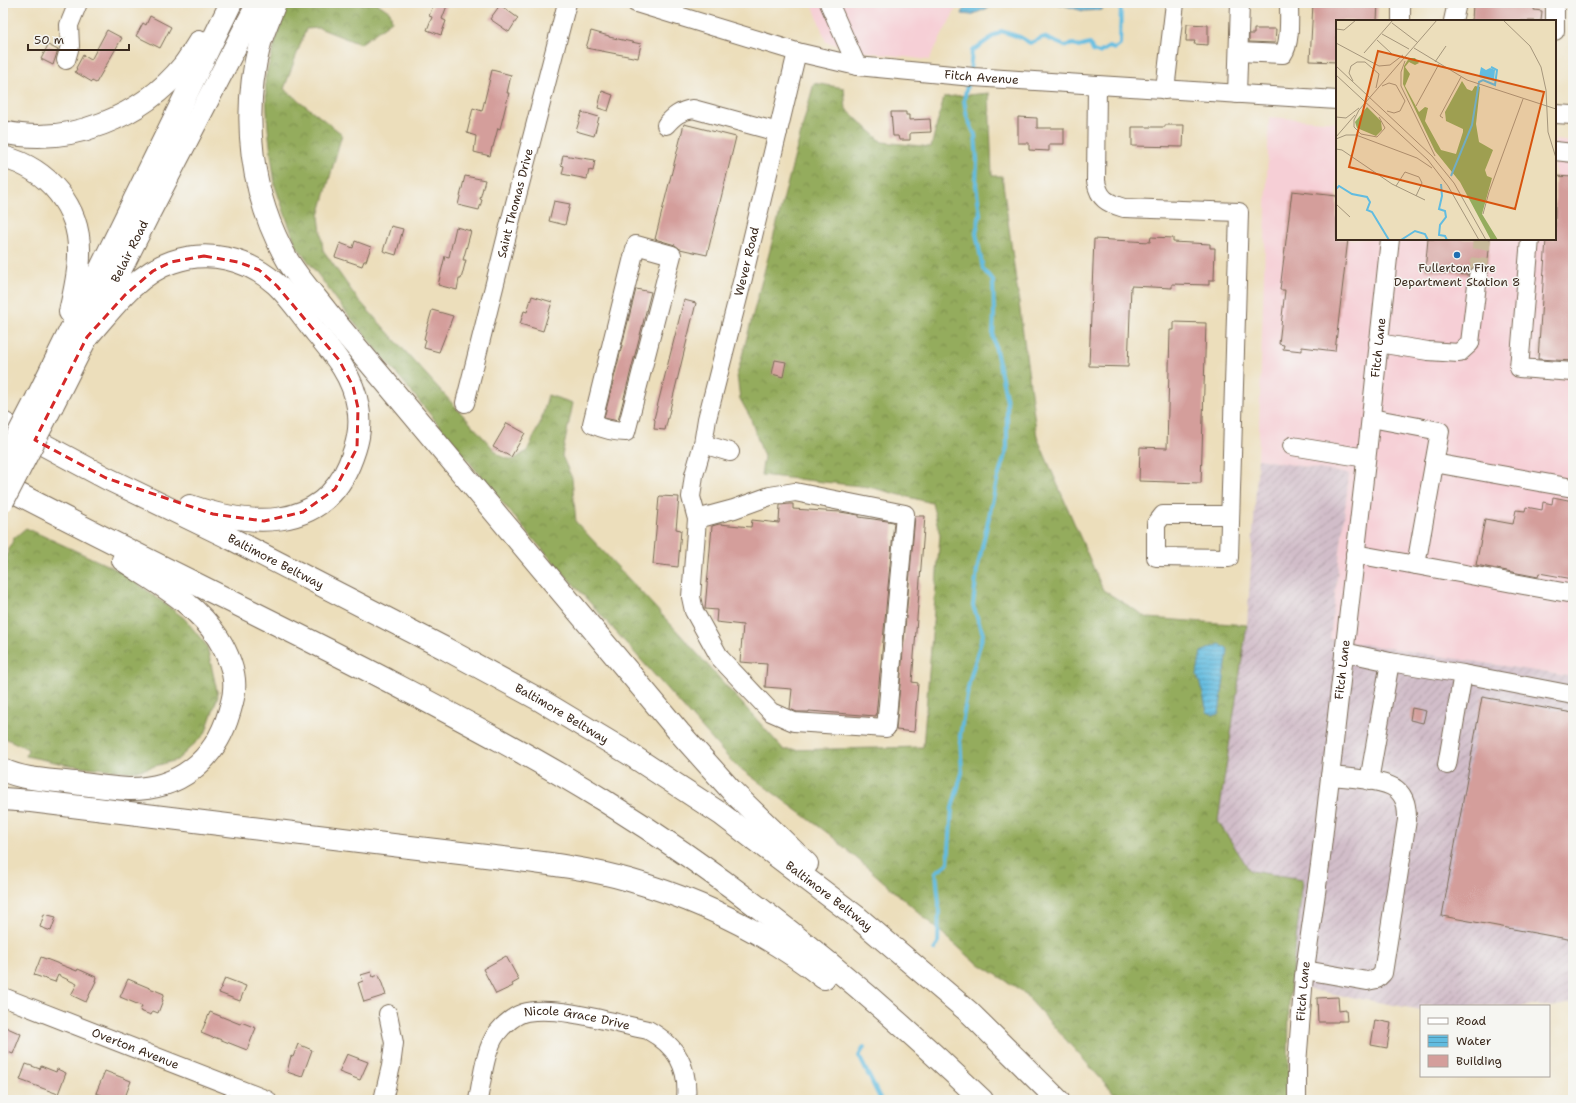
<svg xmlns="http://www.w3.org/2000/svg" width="1576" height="1103" viewBox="0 0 1576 1103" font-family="'Shantell Sans',sans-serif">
<defs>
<pattern id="industrial-furrows" width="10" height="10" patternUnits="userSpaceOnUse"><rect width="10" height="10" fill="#d1bdc9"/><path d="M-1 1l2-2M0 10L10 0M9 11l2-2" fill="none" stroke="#ab9aa3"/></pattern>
<pattern id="forest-crowns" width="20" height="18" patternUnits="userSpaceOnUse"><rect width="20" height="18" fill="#94ac5d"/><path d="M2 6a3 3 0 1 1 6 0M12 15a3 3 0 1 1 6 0" fill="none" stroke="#7a8c4c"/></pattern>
<pattern id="water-rules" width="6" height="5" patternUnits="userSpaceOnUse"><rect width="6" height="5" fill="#62bce0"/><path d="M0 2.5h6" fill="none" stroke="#5299b5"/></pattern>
</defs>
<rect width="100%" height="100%" fill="#f6f6f2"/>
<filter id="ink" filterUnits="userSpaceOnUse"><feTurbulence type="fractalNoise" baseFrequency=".025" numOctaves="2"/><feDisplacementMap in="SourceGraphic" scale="8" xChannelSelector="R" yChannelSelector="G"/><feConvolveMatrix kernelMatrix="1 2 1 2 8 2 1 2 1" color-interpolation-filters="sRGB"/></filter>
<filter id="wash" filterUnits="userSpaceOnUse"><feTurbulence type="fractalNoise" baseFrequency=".012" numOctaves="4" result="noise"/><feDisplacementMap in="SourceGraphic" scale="16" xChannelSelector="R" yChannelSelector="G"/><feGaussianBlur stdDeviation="0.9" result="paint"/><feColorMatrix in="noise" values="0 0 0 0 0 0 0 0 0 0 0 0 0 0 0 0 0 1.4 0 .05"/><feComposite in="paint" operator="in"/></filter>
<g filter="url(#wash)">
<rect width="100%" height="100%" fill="#ecdebb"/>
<!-- built -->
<g fill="#f6cfd6">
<path d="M812 3H959L929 60 873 53 826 42Z"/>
<path d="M1269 117 1337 122V239H1555V140L1573 142V677L1330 639 1349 474 1258 459Z"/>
</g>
<!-- industrial -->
<path fill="url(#industrial-furrows)" d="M1258 459 1349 474 1330 639 1573 677V1003L1549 1007V1006H1421V1010L1290 986 1303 879 1250 871 1218 821 1247 625Z"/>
<!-- forest -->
<g fill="url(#forest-crowns)" stroke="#686b3e">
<path d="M287 3H377L390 12 392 21 360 44 319 28 306 29 284 89 342 134 319 216 323 250 356 297 500 456 513 460 527 451 541 421 548 395 573 403 562 456 572 478 576 522 676 630 784 750 923 747 940 535 932 503 869 487 761 475 764 457 750 417 740 399 737 375 814 83 844 88 846 109 882 142 931 147 944 97 989 93 992 176H1002L1037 437 1103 590 1148 618 1247 625 1218 821 1250 871 1303 879 1289 999 1288 1100H1120L1022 991 973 960 829 834 733 763 526 531 345 311 296 245 275 186 268 128 265 78Z"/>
<path d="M26 528 122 572 184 618 207 646 218 696 205 734 177 760 133 772 69 765 26 756 28 749 3 737V563L14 538Z"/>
</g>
<!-- water -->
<g fill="url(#water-rules)" stroke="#4e737f">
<path d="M966 3H1000L971 15 962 14Z"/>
<path d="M1055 3H1105L1102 10 1083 11Z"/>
<path d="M1220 644 1228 650 1219 714 1214 715 1207 712 1203 694 1197 675 1201 652Z"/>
</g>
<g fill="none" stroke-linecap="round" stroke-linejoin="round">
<!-- stream -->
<g stroke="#62bce0" stroke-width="4">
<path d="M970 72 972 51 1001 31 1020 37 1030 43 1044 37 1065 46 1074 44 1078 47 1090 44 1093 51 1099 53 1109 47 1115 49 1120 45 1121 3"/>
<path d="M934 950 938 944 939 903 936 872 948 863 952 808 962 773 960 736 969 683 983 634 973 606 977 570 997 481 1007 448V402L993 336 994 313 993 281 983 269 976 233 980 214 976 185 977 160 975 135 967 117 964 100 968 81"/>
<path d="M864 1047 859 1056 881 1100"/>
</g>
</g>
<g id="blocks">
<!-- building -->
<g fill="#d49e9b">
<path d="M434 3H448L442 19 446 21 441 35 427 30 432 17 429 16Z"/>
<path d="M1313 3H1378L1377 21H1337V62L1310 61Z"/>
<path d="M1473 3H1535L1534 10 1542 11 1541 21H1472Z"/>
<path d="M500 5 518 18 509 32 490 19Z"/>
<path d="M150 16 171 27 160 48 136 36 143 23 146 25Z"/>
<path d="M1187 24 1208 25V45L1194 44 1195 41H1186Z"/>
<path d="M1254 29H1276L1275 43 1249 42V34H1254Z"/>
<path d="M107 30 122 38 96 83 92 81V82L75 72 77 69 76 68 83 55 91 60Z"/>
<path d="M591 31 609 36V37L641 44 638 58 586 48Z"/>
<path d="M48 45 58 50 53 65 41 59Z"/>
<path d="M492 70 511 75 507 93H509L500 129 498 128 493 147H492L490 156 474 152 476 136 467 133 473 108 482 111Z"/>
<path d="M602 91 613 95 608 111 598 108Z"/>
<path d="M582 112 599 117 594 136 576 131Z"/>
<path d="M891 112H906V115H909V120L930 119 931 132 910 133V140H899L898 136H893Z"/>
<path d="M1018 117 1037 118V128H1064V144H1049V151L1029 150V143H1018Z"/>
<path d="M684 124 736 137 707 255 680 249 675 245 655 239Z"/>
<path d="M1165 125H1184L1183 147 1132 146V127H1165Z"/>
<path d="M563 155 595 160 593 171 589 170 587 179 562 174 564 166 561 165Z"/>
<path d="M465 176 485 180 480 199 482 200 479 210 458 205Z"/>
<path d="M1555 176 1573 177V361L1538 359 1546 239H1555Z"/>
<path d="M1292 191 1337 196V239H1348L1335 351 1302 347V351L1283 349 1284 345 1279 344 1285 290H1280Z"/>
<path d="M554 201 570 204 565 225 549 221Z"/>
<path d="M391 226 403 229 396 255 383 251Z"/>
<path d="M456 227 471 231 463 260H466L461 279H459L457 290 438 285 445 256 449 257Z"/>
<path d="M1151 237 1173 238V242L1210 244V248H1215L1214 280H1209V285L1172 284V288L1131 286 1128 367 1089 366 1094 239 1150 242Z"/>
<path d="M1428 239H1490L1487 271 1484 267 1479 266H1474L1470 269 1468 275 1425 271Z"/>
<path d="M355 241 371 247 366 261H364L362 266 335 257 340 243 353 248Z"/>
<path d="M636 289 651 292 618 421 604 418Z"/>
<path d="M532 296 552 302 543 331 520 324 524 311 527 312Z"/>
<path d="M684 300 696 303 665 430 654 429 655 420 654 419Z"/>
<path d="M432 310 453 316 439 352 424 348 426 340 424 339 426 331Z"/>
<path d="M1174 322 1206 323 1201 483 1139 481 1140 447 1167 448 1170 330H1174Z"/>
<path d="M775 360 786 362 783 377 772 374Z"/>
<path d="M507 423 525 433 511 457 493 447Z"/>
<path d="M660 496 679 497 676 529 681 530 678 567 653 564 659 497Z"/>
<path d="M1553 497 1573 501V579L1539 573 1538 577 1476 565 1485 519 1513 524 1516 510 1525 511 1526 507 1542 510 1543 502 1552 504Z"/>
<path d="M789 504H793V509L840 512 859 515V517L894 522 876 716 809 711V712H797L790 709 792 689 765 687 767 664 740 662 743 625 716 622 717 610 705 609 712 526 719 524 751 527 752 520 779 523 780 505Z"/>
<path d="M915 516H925L912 682 918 683 914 732 896 730Z"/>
<path d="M1482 697 1573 713V940L1442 916Z"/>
<path d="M1412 708 1426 711 1423 723 1410 720Z"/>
<path d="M44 914 56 917 51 931 40 927Z"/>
<path d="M506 956 519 980 512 984 513 986 496 994 483 969Z"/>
<path d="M41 957 77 971 78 969 96 977 95 981H96L86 1002 71 995 77 984 58 975 55 982 34 975Z"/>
<path d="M371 972 373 977 379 975 386 995 364 1002 358 983 363 981 361 975Z"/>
<path d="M225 978 246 986 240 1001 219 993Z"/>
<path d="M128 979 164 994 162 999 163 1000 158 1013 153 1011 151 1015 140 1011 142 1006 120 997Z"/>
<path d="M1338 997 1339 1011 1346 1010 1347 1021H1338V1022H1318L1317 998Z"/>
<path d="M210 1012 240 1024 241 1022 256 1028 247 1050 214 1037 213 1038 201 1033Z"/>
<path d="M1375 1020 1391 1023 1387 1048 1371 1045Z"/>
<path d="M3 1026 21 1034 13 1054 3 1050Z"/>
<path d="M298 1044 312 1050 302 1077 287 1072 291 1056 293 1057Z"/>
<path d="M347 1054 368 1062 360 1080 339 1072Z"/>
<path d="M26 1064 40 1069 41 1066 56 1072 57 1069 66 1073 58 1094 20 1080Z"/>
<path d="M105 1071 131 1081 124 1100H100L102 1095 96 1093Z"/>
</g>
</g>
</g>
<g filter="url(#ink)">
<use href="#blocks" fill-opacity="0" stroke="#796955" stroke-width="1"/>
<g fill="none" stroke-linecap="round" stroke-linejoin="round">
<!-- minor-tunnel -->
<path stroke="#c9ba9c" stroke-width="18" stroke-dasharray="18 9" stroke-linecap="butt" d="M1478 276 1482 239"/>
<defs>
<g id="minor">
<path id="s1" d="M636 3 797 52 857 66 973 77 1337 100"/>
<path d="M829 3 857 66"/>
<path d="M1554 3 1555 8V31"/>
<path d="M1401 21V3"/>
<path d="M1453 21 1457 3"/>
<path d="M1239 52 1283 54C1291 43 1289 17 1289 3"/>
<path d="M66 60 70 46 69 25 78 3"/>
<path d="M1097 85 1096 181C1099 199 1107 203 1124 208L1239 212 1229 558 1156 557V524L1163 515H1230"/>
<path d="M1165 90 1175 3"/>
<path d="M1237 94 1240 3"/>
<path d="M1555 114 1573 115"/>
<path d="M666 125C674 116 680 111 693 109L778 132"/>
<path d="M1555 151 1573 153"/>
<path d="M1530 239 1519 368 1573 372"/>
<path d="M636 245 672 255 626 432C613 432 603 429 592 424Z"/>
<path d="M1378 343 1428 351 1459 353 1470 343 1478 276"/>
<path id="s2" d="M465 403 513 211 567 3"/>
<path d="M1292 446 1366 458"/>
<path id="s3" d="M730 452 703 444 707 419 743 278 797 52"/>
<path d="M1434 463 1573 488"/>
<path d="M697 519 734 509 770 496 795 492 905 514 886 728 794 722 771 712 720 658 694 611 691 597 697 519 691 497 694 475 703 444"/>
<path d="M1355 554 1416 565 1440 431 1371 418"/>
<path d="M1416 565 1573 594"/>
<path d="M1344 652 1390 662 1463 674 1573 695"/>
<path d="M1447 765 1463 674"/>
<path d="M1369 781 1390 662"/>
<path d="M1305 970 1367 981 1377 979 1383 973 1407 820C1407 808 1406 797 1396 789 1385 780 1344 777 1330 776"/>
<path id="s4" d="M3 997 267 1100"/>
<path d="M383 1100 391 1066 394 1043 388 1014"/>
<path id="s5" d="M478 1100C482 1080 485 1049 497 1033 504 1024 516 1014 527 1012 561 1006 613 1023 648 1030 677 1046 689 1067 686 1100"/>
<path id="s6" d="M1297 1100V1064L1304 976 1320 865 1368 444 1390 239"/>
</g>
<g id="highway">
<path d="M275 3C270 16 264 30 260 43 241 116 250 195 288 261 299 279 314 295 327 312L679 732 731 790 807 864"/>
<path d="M3 132C69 147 142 117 184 65 189 58 194 50 199 42"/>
<path d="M3 157C48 169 81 207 79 255 79 275 74 293 70 312"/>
<path d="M87 337C111 310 136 274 172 262 209 249 248 259 276 284 290 297 302 315 314 330 334 354 353 376 358 407 362 428 357 446 349 465 320 533 248 526 190 506"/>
<path d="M37 398 231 3"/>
<path id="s7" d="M52 406 149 213 258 3"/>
<path id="s8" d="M3 423 106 478 228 537 446 649 540 700 628 753 721 814 857 917 970 1013 1058 1100"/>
<path d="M3 486C129 552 257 613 383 678 457 717 532 756 603 800 740 885 866 988 982 1100"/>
<path d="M3 770C24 780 51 780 74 783 92 785 110 788 128 789 178 790 215 761 229 713 231 706 234 697 234 690 236 673 227 652 218 638 196 603 157 583 123 560"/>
<path d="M3 799 31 801C140 814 250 828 359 841 410 847 461 853 511 859 551 864 591 869 629 880 699 900 767 933 824 978"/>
</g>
</defs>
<!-- minor casing -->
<use href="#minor" stroke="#796955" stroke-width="20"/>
<!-- highway casing -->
<use href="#highway" stroke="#796955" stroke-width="24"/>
<!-- minor -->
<use href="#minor" stroke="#fff" stroke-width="18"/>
<!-- highway -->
<use href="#highway" stroke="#fff" stroke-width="22"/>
<defs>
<g id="highway-bridge">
<path d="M3 464 37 398"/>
<path d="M3 501 52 406"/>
</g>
</defs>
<!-- highway-bridge casing -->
<use href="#highway-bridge" stroke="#796955" stroke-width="24" stroke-linecap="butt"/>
<!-- highway-bridge -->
<use href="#highway-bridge" stroke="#fff" stroke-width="22"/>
</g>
</g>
<!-- marked area -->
<path fill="none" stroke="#d62828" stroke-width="3" stroke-dasharray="8 5" stroke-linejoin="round" d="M204 256 238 262 259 270 277 286 339 360 353 386 358 408 357 448 335 489 303 512 264 521 213 514 106 478 35 440 87 337 125 295 153 271 171 262Z"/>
<!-- markers -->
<circle fill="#1f6fb2" stroke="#f6f6f2" stroke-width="1.5" cx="1457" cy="255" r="4"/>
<g text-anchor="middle" stroke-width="3" stroke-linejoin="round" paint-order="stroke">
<!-- street labels -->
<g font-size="12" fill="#3b2a1e" stroke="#f6f6f2">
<text dy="4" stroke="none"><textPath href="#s1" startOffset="355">Fitch Avenue</textPath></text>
<text dy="4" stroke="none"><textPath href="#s2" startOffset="206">Saint Thomas Drive</textPath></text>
<text dy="4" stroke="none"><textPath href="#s7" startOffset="173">Belair Road</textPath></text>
<text dy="4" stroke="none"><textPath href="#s3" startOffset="216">Wever Road</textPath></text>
<text dy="4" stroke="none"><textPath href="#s6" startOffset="757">Fitch Lane</textPath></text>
<text dy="4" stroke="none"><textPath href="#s8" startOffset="306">Baltimore Beltway</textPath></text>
<text dy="4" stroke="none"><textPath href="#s6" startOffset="433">Fitch Lane</textPath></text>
<text dy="4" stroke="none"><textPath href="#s8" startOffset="630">Baltimore Beltway</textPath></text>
<text dy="4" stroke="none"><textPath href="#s8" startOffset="954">Baltimore Beltway</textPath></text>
<text dy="4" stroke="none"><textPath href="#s6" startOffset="109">Fitch Lane</textPath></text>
<text dy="4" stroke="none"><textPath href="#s5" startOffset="158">Nicole Grace Drive</textPath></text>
<text dy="4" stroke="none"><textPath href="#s4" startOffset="142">Overton Avenue</textPath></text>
</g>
<!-- poi labels -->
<g font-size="12" fill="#3b2a1e" stroke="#f6f6f2">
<text x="1457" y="272">Fullerton Fire<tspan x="1457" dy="14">Department Station 8</tspan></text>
</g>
</g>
<!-- overview -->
<g transform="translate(1336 20)">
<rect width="220" height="220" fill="#ecdebb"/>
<path d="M73 38H79L83 43 79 45 73 42 69 47 74 54 69 66 83 92 89 87 92 88 89 101 105 130 120 134 127 112V109L110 101 109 92 126 61 131 69 136 71 139 66 144 67 140 104 143 122 157 130 149 150 151 156 156 158 146 194 162 220H155L124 162 99 131 67 64 68 46ZM31 87 45 101 46 110 40 116 21 108 19 102Z" fill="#94ac5d"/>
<path d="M145 47 150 50 154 48 159 50 158 61 143 57Z" fill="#62bce0"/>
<path fill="none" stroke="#62bce0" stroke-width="2" d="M115 156 136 105 143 62 147 60 159 65 161 50 155 47M105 164 106 176 103 189 109 191 110 197 104 205 103 215 109 216 111 220M0 169 3 166 16 174 31 177 34 182 31 190 36 192 53 220M65 220 79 211 89 214 92 220"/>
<path fill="none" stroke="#a5967c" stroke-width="1" d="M167 0 194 26 205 47 210 70 212 112 220 138M56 3 81 22M0 9 8 10 20 0M46 14 73 29M41 20 56 34M0 23 43 46 54 45 67 35M78 28 131 60 220 89M28 33 57 0M69 41 65 52V66L99 136M99 42 110 26M0 46 96 136 118 163 150 220M0 55 92 140 112 166 143 220M17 61 13 53 15 46 21 42H29L43 54 40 68M46 66 53 63 60 65 69 81 64 91 58 93 51 91M80 86 103 44M0 97 10 98 23 88M43 97 49 108 41 117 25 114 18 107V100L23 90 101 0M107 98 104 96 125 57M0 117 19 95M0 119 10 115H20L81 138 96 148M0 129 6 130 56 164 89 180M60 166 69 152 83 157 86 163 80 176M0 184 14 197M147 194 153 172 187 79"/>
<path fill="#d7540e" fill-opacity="0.15" stroke="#d7540e" stroke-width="2" d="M42 31 208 72 179 189 13 147Z"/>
<rect width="220" height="220" fill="none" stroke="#3b2a1e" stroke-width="2"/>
</g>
<!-- margin -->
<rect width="1576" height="1103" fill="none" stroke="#f6f6f2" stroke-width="16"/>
<!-- legend -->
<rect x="1420" y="1005" width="130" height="72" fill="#f6f6f2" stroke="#aba49d"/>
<rect x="1428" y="1018" width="20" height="6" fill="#ffffff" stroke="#aba49d"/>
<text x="1456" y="1025" font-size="12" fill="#3b2a1e">Road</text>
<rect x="1428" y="1035" width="20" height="12" fill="url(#water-rules)" stroke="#aba49d"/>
<text x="1456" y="1045" font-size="12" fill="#3b2a1e">Water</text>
<rect x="1428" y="1055" width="20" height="12" fill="#d49e9b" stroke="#aba49d"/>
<text x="1456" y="1065" font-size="12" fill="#3b2a1e">Building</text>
<!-- scale -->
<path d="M28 44v6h101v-6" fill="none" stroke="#3b2a1e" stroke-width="2"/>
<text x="34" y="44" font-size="12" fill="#3b2a1e" stroke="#f6f6f2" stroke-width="3" paint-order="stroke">50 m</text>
</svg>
